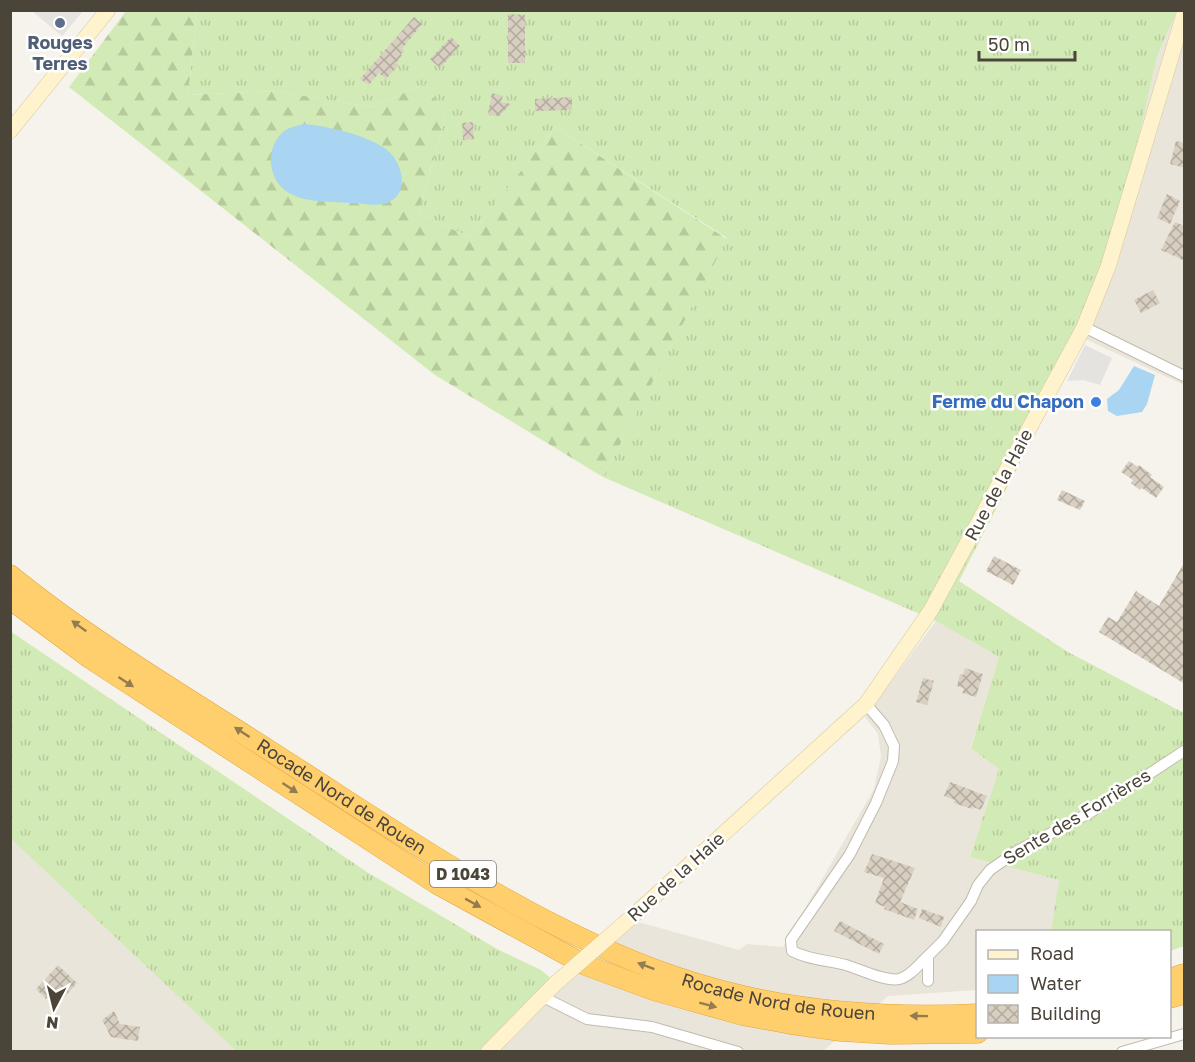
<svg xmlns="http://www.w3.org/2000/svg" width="1195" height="1062" viewBox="0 0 1195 1062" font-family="'Golos Text',sans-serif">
<defs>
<pattern id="grass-tufts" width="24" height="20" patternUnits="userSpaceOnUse" patternTransform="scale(1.5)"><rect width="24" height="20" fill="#d2eab5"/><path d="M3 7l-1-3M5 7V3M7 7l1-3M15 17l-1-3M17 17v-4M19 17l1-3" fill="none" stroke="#b6ca9c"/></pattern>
<pattern id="forest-firs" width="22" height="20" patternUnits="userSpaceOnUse" patternTransform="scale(1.5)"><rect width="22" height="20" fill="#d2eab5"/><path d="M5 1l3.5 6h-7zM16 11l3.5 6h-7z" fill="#b6ca9c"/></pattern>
<pattern id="building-cross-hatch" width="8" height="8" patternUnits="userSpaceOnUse" patternTransform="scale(1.5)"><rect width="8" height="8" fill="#d8cfc1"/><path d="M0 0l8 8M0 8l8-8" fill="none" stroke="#b1aa9e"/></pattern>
</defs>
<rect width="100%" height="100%" fill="#f6f3ec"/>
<!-- residential -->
<g fill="#eae5da">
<path d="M1177 11H1184V385L1085 339 1102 303 1157 56Z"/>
<path d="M936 621 999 657 971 747 999 769 970 857 1059 880 1051 931 978 932 977 990 888 996 823 1051 494 1052 559 985 638 922 739 950 747 944 783 947 874 789 881 756 878 734 865 717Z"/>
<path d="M11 839 236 1051H11Z"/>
</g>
<!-- grass -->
<g fill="url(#grass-tufts)">
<path d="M197 11H1177L1157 56 1102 303 959 581 1068 652 1184 713V946L1170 951V932L1051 931 1059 880 970 857 999 769 971 748 999 657 936 621 603 477 727 238 555 127 470 237 418 214 446 116 425 84 371 107 274 91 188 95Z"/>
<path d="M10 631 367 872 497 949 541 970 559 985 493 1051H236L11 839Z"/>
</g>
<!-- forest -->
<path fill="url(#forest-firs)" d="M126 11H197L188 95 274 91 371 107 425 84 446 116 418 214 470 237 555 127 727 239 603 477 435 375 69 87Z"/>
<!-- parking -->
<g fill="#e5e3e0">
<path d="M32 11H83L62 36Z"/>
<path d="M1085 345 1112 358 1100 385 1083 380 1067 381Z"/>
</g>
<!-- water -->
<g fill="#a9d4f2">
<path d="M304 124C327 126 368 135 387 150 401 161 410 190 391 201 380 208 362 203 350 203 331 201 308 203 291 194 268 183 264 149 283 132 289 127 296 126 304 124Z"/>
<path d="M1134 366 1155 375 1147 404 1142 412 1117 416 1108 411 1107 399 1119 390Z"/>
</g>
<!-- building -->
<g fill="url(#building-cross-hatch)">
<path d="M508 14 525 15V63H508Z"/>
<path d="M414 17 422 24 402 49 404 51 401 54 402 56 396 63 399 65 386 79 379 73 369 85 360 79Z"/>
<path d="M451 37 460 46 440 68 430 59Z"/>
<path d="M492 93 503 96 501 102 511 104 499 116 488 114Z"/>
<path d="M572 97V110L535 111V99Z"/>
<path d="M473 122 474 139 463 140 462 123Z"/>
<path d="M1176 141 1185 143V168L1170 164Z"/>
<path d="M1167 194 1180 201 1170 224 1157 218Z"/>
<path d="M1175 222 1185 226V261L1161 250Z"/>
<path d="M1153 290 1160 303 1141 313 1134 300Z"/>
<path d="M1129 461 1138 467 1139 465 1152 475 1150 477 1164 487 1156 498 1142 488 1140 490 1131 483 1133 480 1121 472Z"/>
<path d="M1062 490 1085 501 1080 510 1057 500Z"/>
<path d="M994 556 1021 570 1013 585 986 571Z"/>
<path d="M1185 561V684L1099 632 1108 617 1117 622 1136 591 1159 606Z"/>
<path d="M965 668 983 674 976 697 962 693 964 688 957 686 960 674 963 675Z"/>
<path d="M923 678 934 681 927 705 916 702Z"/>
<path d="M950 782 987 796 981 810 973 807 972 809 954 803 955 800 944 796Z"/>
<path d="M872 854 915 868 900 902 918 909 914 920 884 909 885 907 875 903 884 878 864 872Z"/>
<path d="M922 909 944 917 941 927 919 918Z"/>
<path d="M840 921 884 944 879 954 834 931Z"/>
<path d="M58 965 77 983 62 1000 52 991 46 999 36 989Z"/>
<path d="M114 1011 120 1024 140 1027 138 1041 111 1037 102 1020Z"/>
</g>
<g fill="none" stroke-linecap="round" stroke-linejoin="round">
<defs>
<g id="street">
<path d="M1084 327 1184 376"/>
<path d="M866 704 884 725 894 746 893 761 876 803 850 854 791 940 792 951C809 960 827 960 846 965 859 969 886 982 899 979 910 977 920 963 928 956"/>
<path d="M928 981V956L943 941 971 901 978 885 990 870 1017 851 1091 812 1184 751"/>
<path d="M543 997 587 1019 652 1027 738 1052"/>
<path d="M1122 1052 1184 1034"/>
</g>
<g id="secondary">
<path d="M10 131 108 10"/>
<path d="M634 915 866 704 931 610 1084 327 1108 267 1184 14"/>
<path d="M488 1052 556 983"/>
</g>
<g id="highway">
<path id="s1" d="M10 575C95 644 190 699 281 758 408 839 533 928 676 977 773 1010 876 1019 978 1014"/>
<path d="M10 599 91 659 437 884 585 965 653 990 742 1015 791 1024 841 1031 890 1034 978 1033"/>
<path d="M1170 979 1184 974"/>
<path d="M1170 998 1184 994"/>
</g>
</defs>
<!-- street casing -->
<use href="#street" stroke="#c2bbae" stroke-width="12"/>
<!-- secondary casing -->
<use href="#secondary" stroke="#d6c79b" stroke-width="16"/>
<!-- highway casing -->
<use href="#highway" stroke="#e0a43c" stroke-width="21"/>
<!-- street -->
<use href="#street" stroke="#fff" stroke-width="10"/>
<!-- secondary -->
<use href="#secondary" stroke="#fff3cd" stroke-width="15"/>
<!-- highway -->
<use href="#highway" stroke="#ffcf6e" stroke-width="20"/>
<defs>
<path id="secondary-bridge" d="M556 983 634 915"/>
</defs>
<!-- secondary-bridge casing -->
<use href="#secondary-bridge" stroke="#d6c79b" stroke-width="16" stroke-linecap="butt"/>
<!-- secondary-bridge -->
<use href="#secondary-bridge" stroke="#fff3cd" stroke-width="15"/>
</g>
<!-- one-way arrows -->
<defs><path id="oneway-solid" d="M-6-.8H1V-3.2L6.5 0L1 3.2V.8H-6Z" transform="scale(1.5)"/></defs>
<g fill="#937c4e">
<use href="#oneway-solid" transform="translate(79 626) rotate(-144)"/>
<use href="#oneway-solid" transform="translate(126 682) rotate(33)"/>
<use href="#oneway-solid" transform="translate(242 732) rotate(-147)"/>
<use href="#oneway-solid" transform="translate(290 788) rotate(33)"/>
<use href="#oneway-solid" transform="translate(473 903) rotate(29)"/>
<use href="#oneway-solid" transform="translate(646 966) rotate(-159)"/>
<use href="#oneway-solid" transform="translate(708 1005) rotate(15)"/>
<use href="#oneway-solid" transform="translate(919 1016) rotate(-179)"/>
</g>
<!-- markers -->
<circle fill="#5c6f8a" stroke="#fff" stroke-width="2" cx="60" cy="23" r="6"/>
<circle fill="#3f7fe0" stroke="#fff" stroke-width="2" cx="1096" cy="402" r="6"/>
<g text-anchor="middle" stroke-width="5" stroke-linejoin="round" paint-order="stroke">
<!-- shield labels -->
<rect fill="#fff" stroke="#817c74" stroke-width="1.5" x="430" y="861" width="66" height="26" rx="4.5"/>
<g font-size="16" font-weight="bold" fill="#4b4439">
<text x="463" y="880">D 1043</text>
</g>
<!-- service labels -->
<g font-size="18" font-weight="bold" fill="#4e5e75" stroke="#fff">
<text x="60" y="49">Rouges<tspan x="60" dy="21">Terres</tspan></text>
</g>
<!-- shop labels -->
<g font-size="18" font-weight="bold" fill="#366cbe" stroke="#fff" text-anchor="end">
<text x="1084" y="408">Ferme du Chapon</text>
</g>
<!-- street labels -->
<g font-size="18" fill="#4b4439" stroke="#fff">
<text transform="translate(999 485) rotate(-62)" y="6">Rue de la Haie</text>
<text dy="6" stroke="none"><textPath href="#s1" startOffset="399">Rocade Nord de Rouen</textPath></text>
<text transform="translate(1077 817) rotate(-31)" y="6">Sente des Forrières</text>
<text transform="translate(676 877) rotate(-42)" y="6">Rue de la Haie</text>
<text dy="6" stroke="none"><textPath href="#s1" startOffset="885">Rocade Nord de Rouen</textPath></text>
</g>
</g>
<!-- border -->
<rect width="1195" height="1062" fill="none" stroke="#4b4439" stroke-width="24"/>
<!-- legend -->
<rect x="976" y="930" width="195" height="108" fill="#ffffff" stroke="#b7b4b0" stroke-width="1.5"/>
<rect x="988" y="950" width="30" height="9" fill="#fff3cd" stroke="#b7b4b0" stroke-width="1.5"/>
<text x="1030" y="960" font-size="18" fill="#4b4439">Road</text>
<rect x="988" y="975" width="30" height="18" fill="#a9d4f2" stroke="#b7b4b0" stroke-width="1.5"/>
<text x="1030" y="990" font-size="18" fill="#4b4439">Water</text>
<rect x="988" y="1005" width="30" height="18" fill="url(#building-cross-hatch)" stroke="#b7b4b0" stroke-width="1.5"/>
<text x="1030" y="1020" font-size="18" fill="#4b4439">Building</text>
<!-- north arrow -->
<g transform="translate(54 1008) rotate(187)" stroke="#ffffff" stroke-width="4.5" paint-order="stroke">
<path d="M0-4.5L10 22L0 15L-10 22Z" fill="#4b4439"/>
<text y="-9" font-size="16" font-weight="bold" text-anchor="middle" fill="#4b4439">N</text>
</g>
<!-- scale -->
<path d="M979 51v9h96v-9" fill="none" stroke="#4b4439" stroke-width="3"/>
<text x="988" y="51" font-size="18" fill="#4b4439" stroke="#ffffff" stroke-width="4.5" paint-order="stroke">50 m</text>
</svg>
